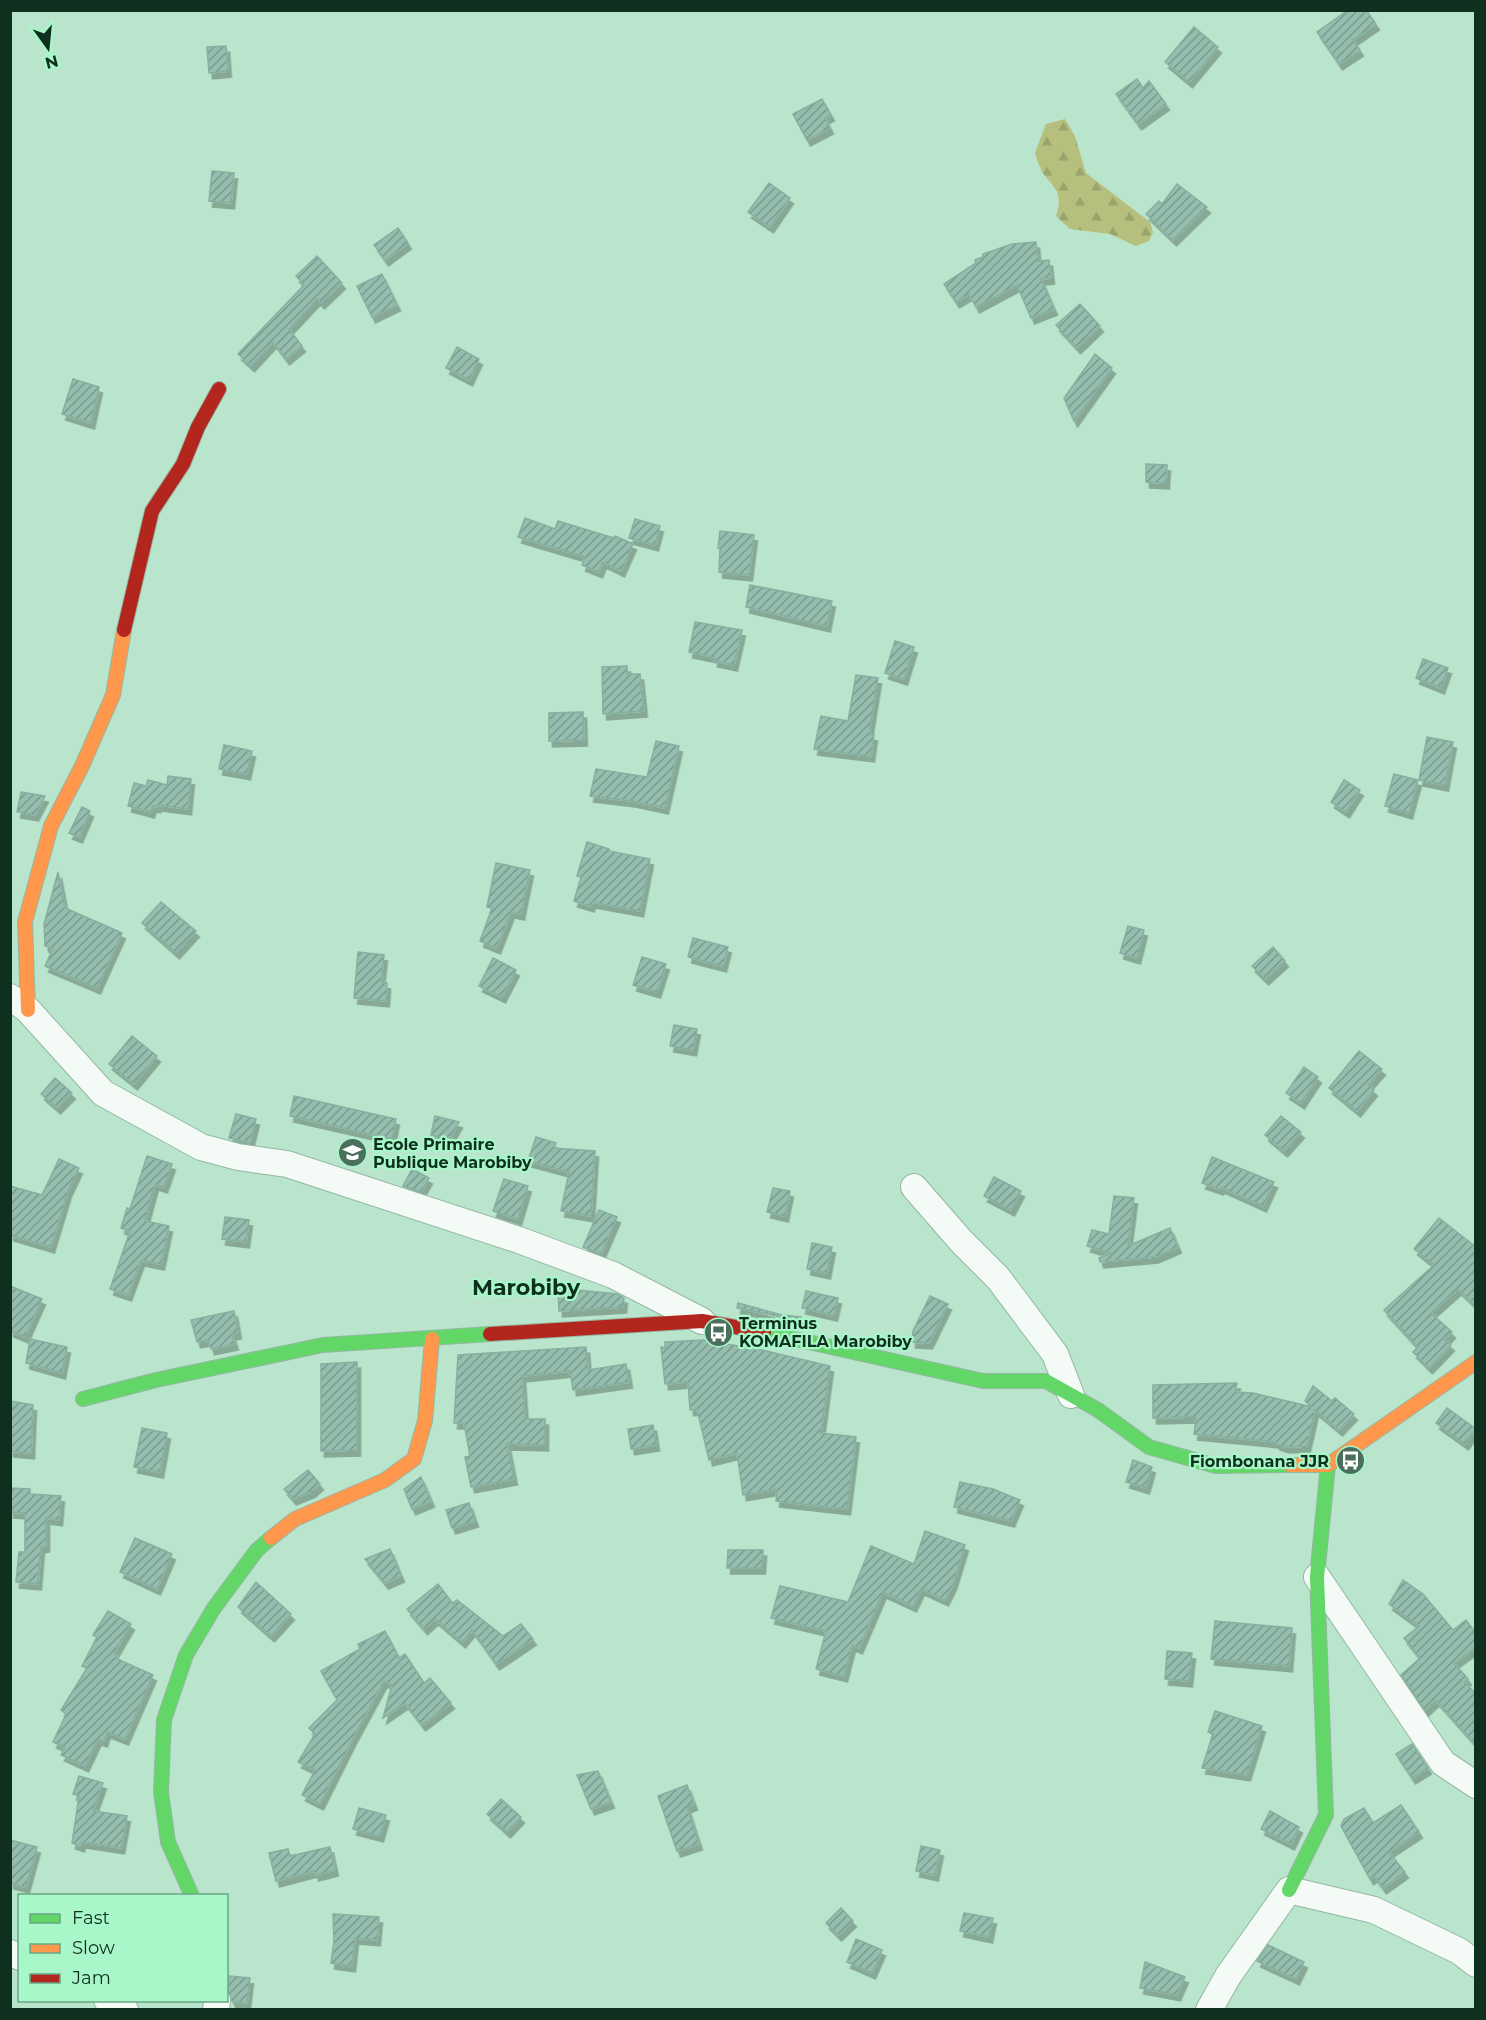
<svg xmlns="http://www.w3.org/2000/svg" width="1486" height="2020" viewBox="0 0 1486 2020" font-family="Montserrat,sans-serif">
<defs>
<pattern id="forest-firs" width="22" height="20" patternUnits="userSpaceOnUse" patternTransform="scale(1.5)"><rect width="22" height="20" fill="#b6bf7d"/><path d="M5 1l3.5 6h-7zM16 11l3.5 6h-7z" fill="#9ba46c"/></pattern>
<pattern id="building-hatch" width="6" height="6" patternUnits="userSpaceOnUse" patternTransform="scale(1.5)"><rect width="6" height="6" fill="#96beaf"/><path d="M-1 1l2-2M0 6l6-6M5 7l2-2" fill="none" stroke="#799b8e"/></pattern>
<filter id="shadow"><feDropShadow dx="3.5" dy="6" stdDeviation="0" flood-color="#0004"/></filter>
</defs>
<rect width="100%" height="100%" fill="#b9e5cc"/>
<!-- forest -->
<path fill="url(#forest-firs)" d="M1065 119 1075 136 1086 173 1150 222 1153 232 1149 241 1136 246 1110 234 1070 229 1056 216C1064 192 1054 188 1042 172 1039 166 1037 159 1035 153L1046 124Z"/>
<!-- building -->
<g fill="url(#building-hatch)" stroke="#86afa0" stroke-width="1.5" filter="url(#shadow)">
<path d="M1348 10H1366L1376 24 1353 40 1360 50 1339 64 1317 32Z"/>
<path d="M1194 27 1218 47 1189 82 1165 62Z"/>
<path d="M226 46 228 71 209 73 207 47Z"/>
<path d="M1137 79 1143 88 1149 81 1166 104 1138 124 1116 94Z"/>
<path d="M822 99 831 115 825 118 830 128 807 140 793 114Z"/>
<path d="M212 171 234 173 231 203 209 201Z"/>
<path d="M769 183 790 198 770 227 748 212Z"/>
<path d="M1177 184 1207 207 1173 240 1146 214 1159 201 1162 204Z"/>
<path d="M398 228 408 243 385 260 374 245Z"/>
<path d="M1036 242 1038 261 1049 260 1051 278 1041 279 1054 309 1031 318 1017 285 976 307 969 294 956 302 944 284 976 263 975 260 983 257V254L1012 244Z"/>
<path d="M317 256 342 283 321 303 317 299 289 329 302 346 286 359 273 342 251 366 238 354 304 285 296 276Z"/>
<path d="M382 274 397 305 372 317 357 286Z"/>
<path d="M1080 304 1100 326 1077 348 1056 325Z"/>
<path d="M457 347 479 359 469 380 446 368Z"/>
<path d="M1095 354 1112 368 1074 421 1064 398Z"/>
<path d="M73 379 99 387 91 423 62 414Z"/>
<path d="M1146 464 1167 465 1166 483 1146 482Z"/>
<path d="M525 518 555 529 558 521 614 538 615 536 633 544 621 571 603 562 599 572 582 565 585 557 518 537Z"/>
<path d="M635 519 660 526 655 545 629 538Z"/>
<path d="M720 531 754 535 749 575 719 572 720 549 718 548Z"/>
<path d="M750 585 832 601 827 626 746 607Z"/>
<path d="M695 622 742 630 734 665 714 661V657L689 652Z"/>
<path d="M895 641 914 647 904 679 885 673Z"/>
<path d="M1423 659 1448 668 1441 688 1416 678Z"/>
<path d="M627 666V674H640L644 711 603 714 602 667Z"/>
<path d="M856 675 878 678 869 734 874 735 871 756 814 749 821 716 848 721Z"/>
<path d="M583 712 584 740 549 741V713Z"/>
<path d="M1427 737 1453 742 1445 785 1419 780Z"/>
<path d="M656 741 679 746 665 808 632 801 590 796 596 769 647 777Z"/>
<path d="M224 745 252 751 247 774 219 769Z"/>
<path d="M1394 774 1418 780 1409 813 1385 806Z"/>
<path d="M168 776 191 779 188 809 158 805 157 807 153 806 151 812 128 806 134 783 146 786 148 780 167 785Z"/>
<path d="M1344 780 1360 790 1346 812 1331 802Z"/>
<path d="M21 792 45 796 35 815 17 812Z"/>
<path d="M82 807 90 811 79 837 69 833Z"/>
<path d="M587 842 609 849V851L650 859 640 911 592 902 591 906 574 901 581 877 577 876Z"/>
<path d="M496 863 530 870 521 914 511 912 497 948 480 941 492 908 487 907Z"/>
<path d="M58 872 65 908 122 933 97 988 45 966 53 948 45 946 44 924Z"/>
<path d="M161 902 196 931 176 953 142 923Z"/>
<path d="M1128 926 1144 930 1137 958 1120 953Z"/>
<path d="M693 938 728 947 723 966 688 957Z"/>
<path d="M1273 947 1285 961 1265 979 1252 966Z"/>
<path d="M358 952 384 955 381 982 387 983 386 1001 354 998Z"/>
<path d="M642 957 666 964 657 992 633 985Z"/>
<path d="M493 958 516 970 502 997 479 986Z"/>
<path d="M674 1025 697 1029 693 1050 670 1046Z"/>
<path d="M132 1036 157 1056 134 1084 109 1064Z"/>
<path d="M1359 1051 1382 1069 1368 1085 1374 1090 1357 1111 1329 1088Z"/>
<path d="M1304 1067 1318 1077 1301 1103 1286 1093Z"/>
<path d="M55 1078 72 1093 57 1108 41 1094Z"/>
<path d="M294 1096 396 1119 392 1139 290 1116Z"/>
<path d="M236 1114 256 1119 250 1143 229 1138Z"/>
<path d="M435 1116 459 1122 449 1140 431 1135Z"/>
<path d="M1281 1116 1301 1132 1284 1151 1265 1135Z"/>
<path d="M536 1137 556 1143 554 1148 595 1151 591 1216 561 1211 569 1172 528 1161Z"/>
<path d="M147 1156 172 1164 164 1187 155 1184 145 1221 169 1226 161 1264 141 1260 128 1295 110 1289 130 1231 121 1228 127 1208 130 1209Z"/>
<path d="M1212 1157 1274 1182 1263 1206 1221 1187 1220 1189 1202 1183Z"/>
<path d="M59 1159 79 1168 68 1191 51 1247 10 1235V1186L42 1195Z"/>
<path d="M412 1169 429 1178 421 1192 403 1186Z"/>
<path d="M994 1177 1021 1191 1011 1210 984 1196Z"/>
<path d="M504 1179 528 1186 518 1219 493 1211Z"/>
<path d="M773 1188 790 1191 785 1216 767 1212Z"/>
<path d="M1114 1196 1134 1198 1128 1246 1170 1228 1178 1247 1155 1257 1100 1262 1099 1258 1111 1253 1087 1246 1092 1230 1109 1234Z"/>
<path d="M599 1210 617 1217 601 1254 583 1247Z"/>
<path d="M225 1217 249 1220 246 1242 222 1239Z"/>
<path d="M1439 1218 1476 1247V1306L1458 1289 1431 1313 1452 1332 1445 1340 1451 1345 1429 1368 1413 1352 1418 1347 1384 1310 1434 1265 1414 1249Z"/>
<path d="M812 1243 832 1247 827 1273 807 1269Z"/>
<path d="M10 1286 42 1299 25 1337 10 1331Z"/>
<path d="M558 1288 617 1294 624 1298 623 1307 559 1311Z"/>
<path d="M806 1291 838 1298 834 1315 802 1308Z"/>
<path d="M930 1296 948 1304 929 1343 912 1342 913 1331Z"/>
<path d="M738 1303 782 1315 801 1317V1321L737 1308Z"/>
<path d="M234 1311 238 1333 232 1334 235 1344 211 1349 208 1340 197 1342 191 1320Z"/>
<path d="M30 1339 67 1347 62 1373 26 1363Z"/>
<path d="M703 1340 762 1350 830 1366 821 1433 856 1437 847 1509 776 1501 777 1489 743 1495 737 1453 709 1460 697 1409 690 1410 688 1382 665 1384 661 1347 665 1348V1342Z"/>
<path d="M586 1347 588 1370 626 1364 629 1382 573 1390 570 1371 522 1376 525 1419H545V1445L507 1444 514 1479 471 1487 465 1457 470 1456 464 1423H454L458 1355Z"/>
<path d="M357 1362V1450L321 1451V1364Z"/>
<path d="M1237 1383 1235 1392 1253 1393 1312 1407 1305 1401 1313 1386 1332 1401 1335 1398 1354 1414 1339 1430 1315 1410 1307 1446 1286 1447 1276 1444V1442L1194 1434 1196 1417 1153 1418V1385Z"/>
<path d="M10 1401 33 1405 31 1453 10 1451Z"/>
<path d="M1447 1408 1476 1429 1465 1444 1436 1423Z"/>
<path d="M653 1425 656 1445 631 1449 628 1429Z"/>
<path d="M142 1428 167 1433 160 1472 134 1467Z"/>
<path d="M1133 1460 1152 1467 1146 1488 1126 1482Z"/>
<path d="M308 1470 320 1484 312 1491 293 1499 284 1489Z"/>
<path d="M421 1477 431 1501 412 1509 404 1489Z"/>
<path d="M960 1482 993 1489 1020 1500 1011 1521 954 1507Z"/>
<path d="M10 1488 30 1489V1494L61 1496 59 1520 46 1518V1546L41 1547 38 1584 16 1582 19 1552H25V1513L10 1512Z"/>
<path d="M469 1503 475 1521 452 1528 446 1510Z"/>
<path d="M925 1531 965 1545 953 1584 945 1600 921 1589 913 1606 883 1592 859 1648 852 1645 844 1676 816 1669 826 1631 771 1618 780 1586 848 1602 871 1546 914 1564Z"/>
<path d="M135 1538 172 1554 157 1589 120 1572Z"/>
<path d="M390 1549 401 1576 385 1583 365 1559Z"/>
<path d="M728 1550H763L762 1568H727Z"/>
<path d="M1403 1580 1423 1594 1453 1630 1466 1620 1476 1633V1647L1454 1663 1468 1679 1465 1682 1476 1694V1745L1436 1700 1425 1710 1401 1675 1420 1658 1404 1638 1419 1626 1389 1604Z"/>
<path d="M256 1582 291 1614 271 1636 238 1607Z"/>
<path d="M438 1584 460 1613 453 1603 457 1600 503 1636 521 1624 533 1639 496 1664 472 1630 462 1642 435 1619 424 1629 407 1609Z"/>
<path d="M108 1611 131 1624 114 1653 117 1655 115 1658 153 1675 125 1739 107 1732 104 1741 98 1739 85 1766 61 1755 65 1747 53 1742 66 1714 61 1710 87 1668 82 1666 97 1637 93 1635Z"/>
<path d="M1215 1621 1292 1628 1289 1666 1211 1659Z"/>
<path d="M385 1631 399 1658 405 1654 424 1683 430 1678 451 1703 422 1725 405 1703 383 1718 392 1685 384 1681 353 1738 320 1804 302 1795 315 1770 298 1762 315 1734 309 1728 337 1700 321 1671 360 1649 358 1644Z"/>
<path d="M1167 1651 1192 1653 1189 1681 1165 1679Z"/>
<path d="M1215 1711 1262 1726 1247 1775 1202 1768 1213 1734 1208 1732Z"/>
<path d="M1412 1744 1428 1768 1412 1778 1396 1754Z"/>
<path d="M598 1771 611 1802 591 1809 577 1775Z"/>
<path d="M79 1776 103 1783 93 1811 127 1816 121 1848 82 1842 81 1846 72 1843 79 1796 73 1794Z"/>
<path d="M687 1785 694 1804 687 1807 699 1844 677 1851 658 1796Z"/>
<path d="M501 1799 521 1817 507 1832 487 1814Z"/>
<path d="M1401 1805 1419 1832 1389 1852 1405 1872 1383 1888 1374 1876 1370 1879 1341 1826 1344 1819 1364 1808 1373 1823Z"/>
<path d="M359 1808 386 1815 380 1836 353 1829Z"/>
<path d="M1270 1811 1299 1827 1291 1844 1261 1829Z"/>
<path d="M10 1840 37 1847 26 1887 10 1883Z"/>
<path d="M921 1846 940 1850 935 1875 916 1871Z"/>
<path d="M330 1847 335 1870 315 1875 314 1871 276 1881 269 1853 288 1849 290 1856Z"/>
<path d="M841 1908 853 1921 838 1935 826 1923Z"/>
<path d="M964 1913 993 1918 989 1937 960 1931Z"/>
<path d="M333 1914 379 1917 377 1940 355 1938 352 1966 331 1963 334 1941Z"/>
<path d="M856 1939 882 1950 872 1973 847 1962Z"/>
<path d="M1268 1945 1304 1962 1296 1979 1257 1961Z"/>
<path d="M1145 1962 1185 1977 1177 1995 1140 1988Z"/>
<path d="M229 1976 250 1978 247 2003 232 2001 227 1990Z"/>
</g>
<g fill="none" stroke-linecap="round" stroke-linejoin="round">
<defs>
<g id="street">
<path d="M10 997 28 1010 103 1093 201 1147 238 1157 287 1164 519 1240 613 1275 702 1321"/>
<path d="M914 1187 961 1241 998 1278 1055 1354 1071 1395"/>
<path d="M1317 1577 1443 1763 1476 1785"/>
<path d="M10 1953 20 1957"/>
<path d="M107 2000 125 2010"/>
<path d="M216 2010 217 2000"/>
<path d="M1209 2010 1228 1976 1289 1890 1374 1910 1459 1951 1476 1964"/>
</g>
<g id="fast">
<path d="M764 1332 983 1381H1046L1098 1410 1149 1447 1216 1466 1290 1465"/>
<path d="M83 1399 156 1380 323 1345 490 1334"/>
<path d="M1289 1890 1326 1815 1317 1577 1328 1465"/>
<path d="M192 1896 168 1842 161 1792 164 1720 186 1655 214 1608 257 1550 271 1538"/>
</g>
<g id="slow">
<path d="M28 1010 25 922 51 826 82 766 113 695 124 630"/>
<path d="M1290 1465H1328L1476 1362"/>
<path d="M271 1538 295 1519 385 1480 414 1459 425 1421 432 1339"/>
</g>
<g id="jam">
<path d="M124 630 152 511 183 464 198 427 219 389"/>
<path d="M490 1334 702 1321 764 1332"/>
</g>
</defs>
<!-- street casing -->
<use href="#street" stroke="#95b7a4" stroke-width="28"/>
<!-- fast casing -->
<use href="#fast" stroke="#95b7a4" stroke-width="16"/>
<!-- slow casing -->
<use href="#slow" stroke="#95b7a4" stroke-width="16"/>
<!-- jam casing -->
<use href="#jam" stroke="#95b7a4" stroke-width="16"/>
<!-- street -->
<use href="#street" stroke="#f4fbf7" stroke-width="26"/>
<!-- fast -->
<use href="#fast" stroke="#63d668" stroke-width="14"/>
<!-- slow -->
<use href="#slow" stroke="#ff974d" stroke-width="14"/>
<!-- jam -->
<use href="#jam" stroke="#b3261e" stroke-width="14"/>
</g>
<!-- icons -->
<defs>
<symbol id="school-disc" viewBox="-11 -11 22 22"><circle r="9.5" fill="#4a6f5c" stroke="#a7f7c9"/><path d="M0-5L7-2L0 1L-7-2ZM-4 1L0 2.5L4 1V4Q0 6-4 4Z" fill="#fff"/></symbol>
<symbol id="bus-disc" viewBox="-11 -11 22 22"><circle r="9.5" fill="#4a6f5c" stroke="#a7f7c9"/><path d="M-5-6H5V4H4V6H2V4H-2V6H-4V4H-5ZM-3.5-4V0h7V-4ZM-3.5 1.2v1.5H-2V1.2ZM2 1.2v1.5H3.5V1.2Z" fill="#fff"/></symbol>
</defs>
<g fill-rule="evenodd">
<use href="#school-disc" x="336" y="1136" width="33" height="33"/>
<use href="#bus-disc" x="702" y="1316" width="33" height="33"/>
<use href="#bus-disc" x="1334" y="1444" width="33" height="33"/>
</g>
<g text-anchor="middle" stroke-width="4.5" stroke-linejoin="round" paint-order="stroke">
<!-- poi labels -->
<g font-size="16" font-weight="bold" fill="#0f301f" stroke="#a7f7c9" text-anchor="start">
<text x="373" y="1150">Ecole Primaire<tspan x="373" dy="18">Publique Marobiby</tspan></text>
<text x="739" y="1329">Terminus<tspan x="739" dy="18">KOMAFILA Marobiby</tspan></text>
<text x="1329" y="1467" text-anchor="end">Fiombonana JJR</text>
</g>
<!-- district labels -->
<g font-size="22" font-weight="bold" fill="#0f301f" stroke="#a7f7c9">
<text x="526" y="1295">Marobiby</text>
</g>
</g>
<!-- border -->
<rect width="1486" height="2020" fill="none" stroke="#0f301f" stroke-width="24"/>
<!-- legend -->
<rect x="18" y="1894" width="210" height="108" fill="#a7f7c9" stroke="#6aa785" stroke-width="1.5"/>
<rect x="30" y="1914" width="30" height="9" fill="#63d668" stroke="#6aa785" stroke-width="1.5"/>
<text x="72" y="1924" font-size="18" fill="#0f301f">Fast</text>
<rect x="30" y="1944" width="30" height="9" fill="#ff974d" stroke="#6aa785" stroke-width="1.5"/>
<text x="72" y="1954" font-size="18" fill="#0f301f">Slow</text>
<rect x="30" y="1974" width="30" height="9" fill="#b3261e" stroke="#6aa785" stroke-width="1.5"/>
<text x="72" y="1984" font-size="18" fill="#0f301f">Jam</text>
<!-- north arrow -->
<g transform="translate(48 48) rotate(165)" stroke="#a7f7c9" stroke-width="4.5" paint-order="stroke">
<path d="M0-4.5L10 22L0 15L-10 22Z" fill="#0f301f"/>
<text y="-9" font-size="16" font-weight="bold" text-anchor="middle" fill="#0f301f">N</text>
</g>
</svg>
